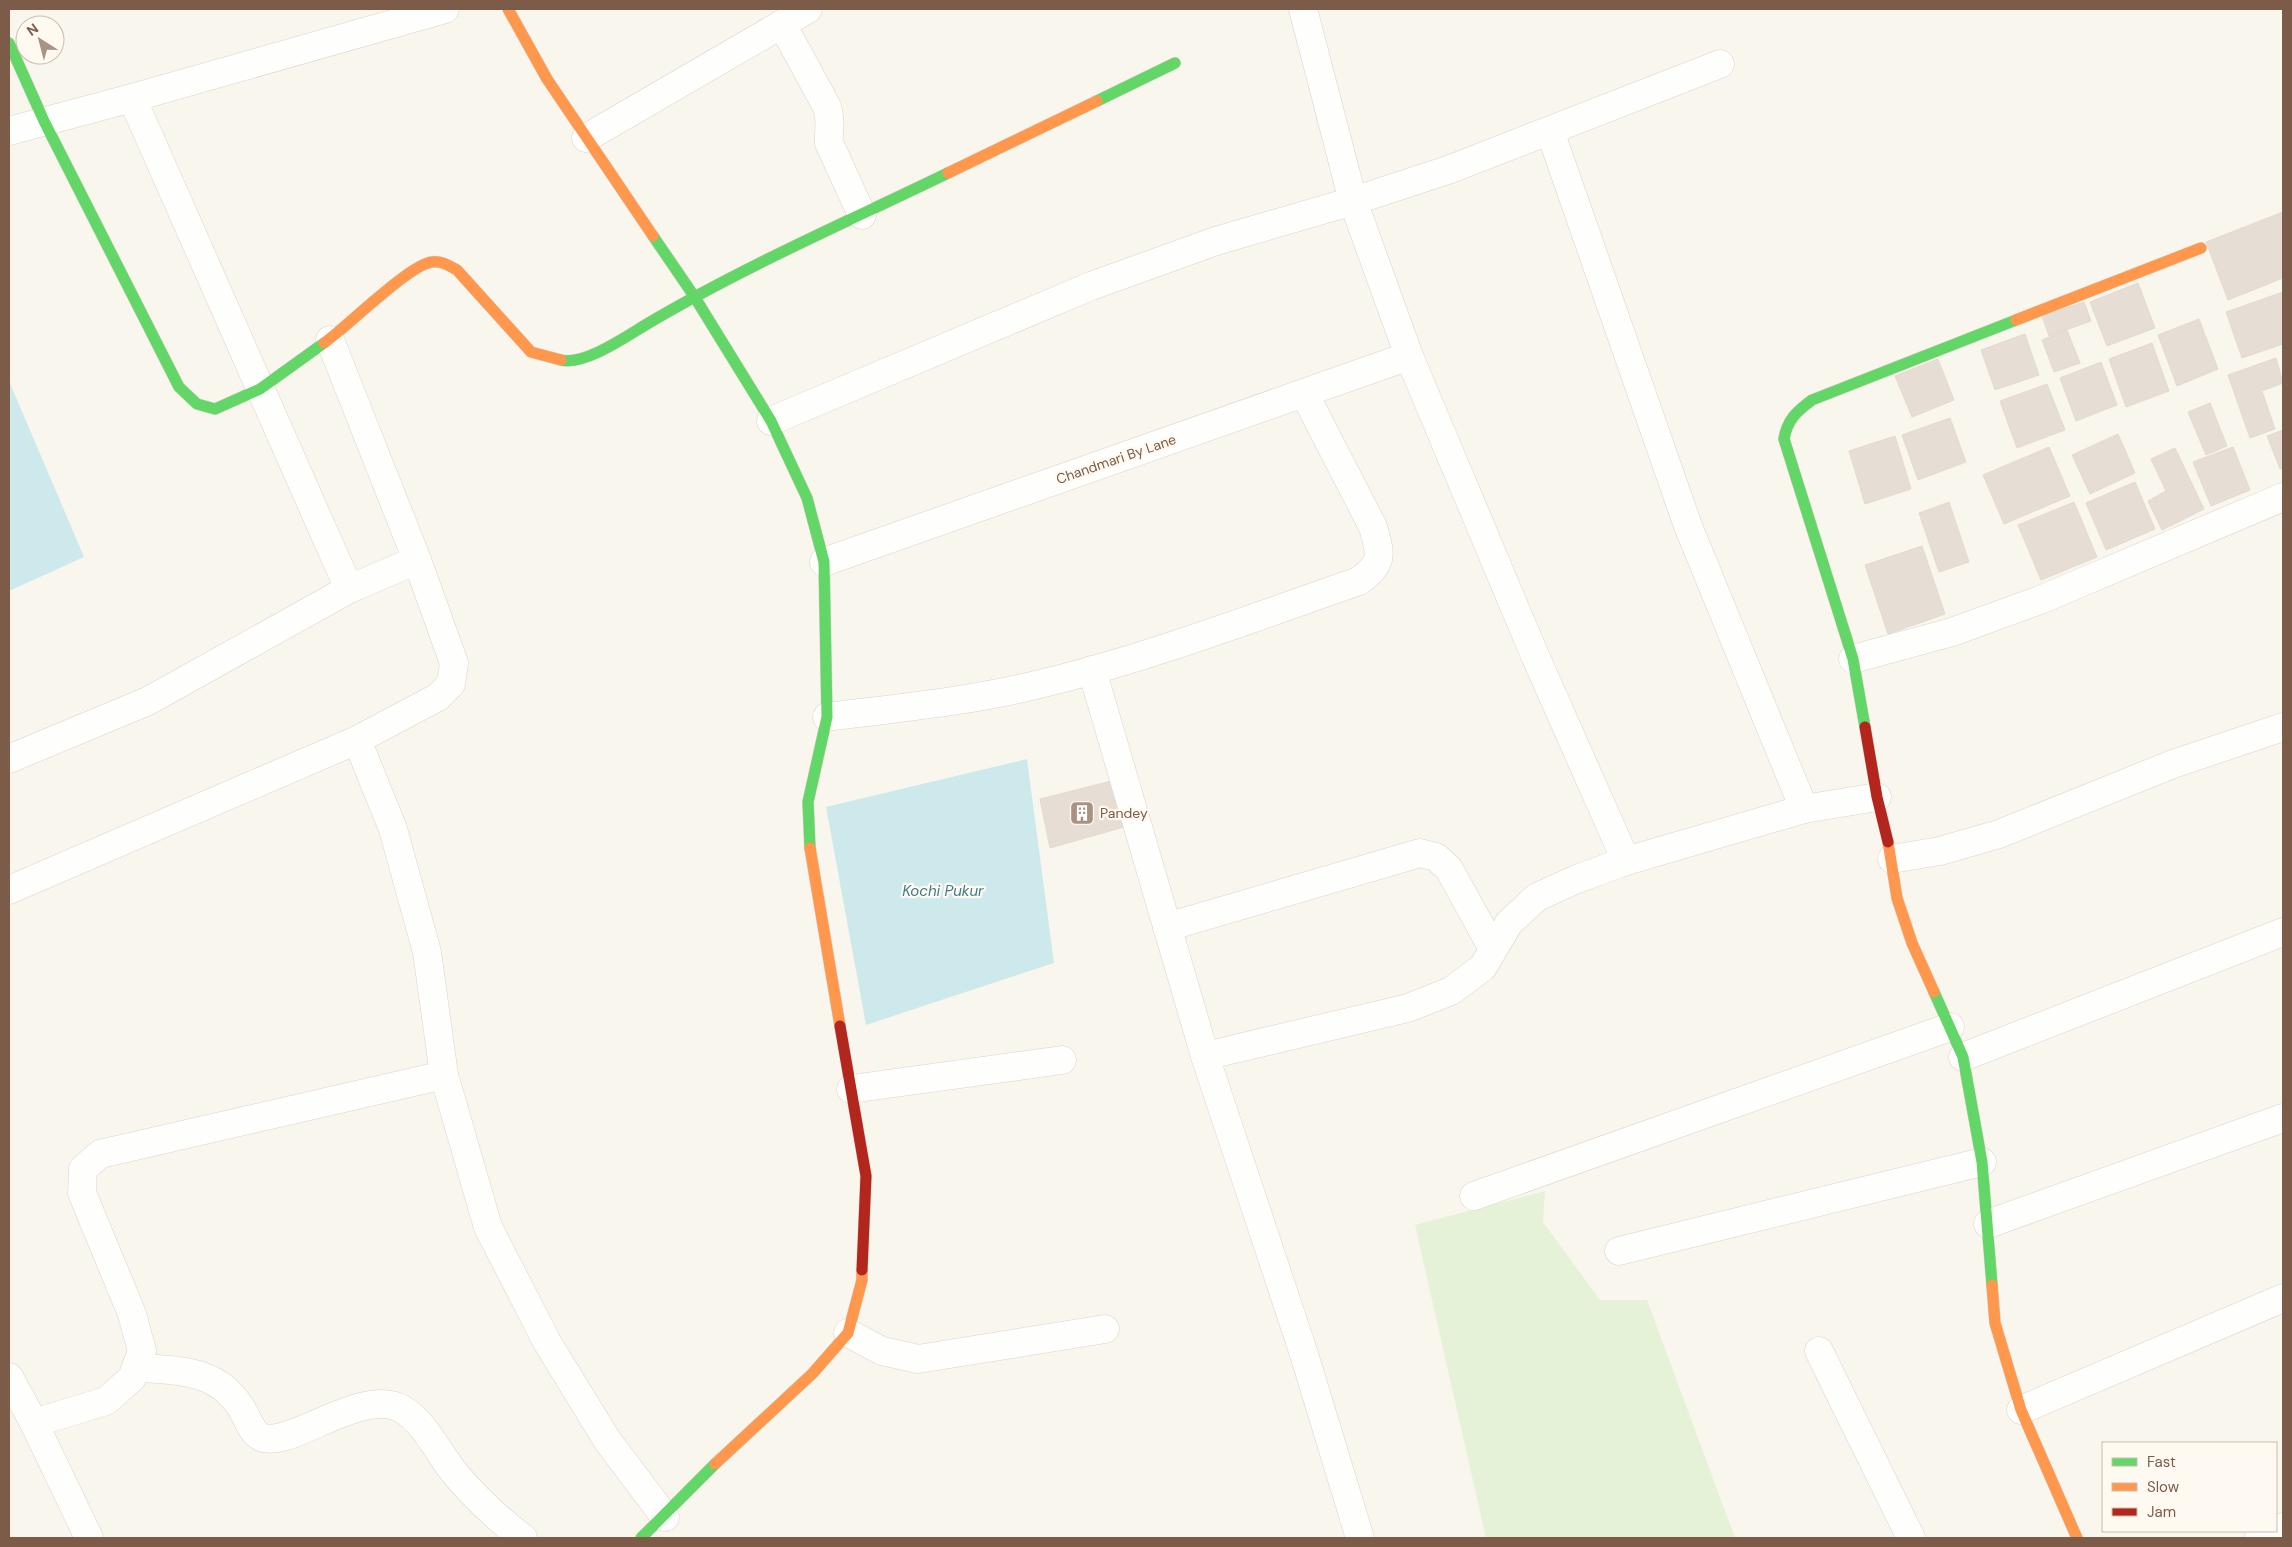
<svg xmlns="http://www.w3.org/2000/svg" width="2292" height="1547" viewBox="0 0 2292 1547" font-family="'DM Sans',sans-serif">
<rect width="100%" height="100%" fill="#f9f6ee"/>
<!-- green -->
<path fill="#e5f2d7" d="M1545 1191 1543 1222 1600 1300H1647L1735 1538H1486L1415 1225Z"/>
<!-- water -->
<g fill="#cee9ec">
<path d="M9 381 84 557 9 591Z"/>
<path d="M1027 759 1054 963 866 1025 826 807Z"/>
</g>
<!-- building -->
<g fill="#e6ded5" stroke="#e4d9cf">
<path d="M2283 212V278L2228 300 2206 242Z"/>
<path d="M2138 283 2155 328 2107 346 2090 302Z"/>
<path d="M2283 292V344L2242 358 2226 312Z"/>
<path d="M2084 302 2091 321 2049 336 2042 316Z"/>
<path d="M2199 319 2218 369 2177 386 2158 335Z"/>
<path d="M2067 330 2080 363 2054 372 2042 340Z"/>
<path d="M2025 334 2039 375 1995 390 1981 350Z"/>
<path d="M2152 343 2169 391 2126 407 2109 359Z"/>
<path d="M2276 358 2283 383 2262 391 2275 429 2250 438 2228 375Z"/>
<path d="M1938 359 1954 400 1912 417 1895 376Z"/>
<path d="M2101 362 2117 405 2076 421 2060 378Z"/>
<path d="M2047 384 2065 430 2017 448 2000 401Z"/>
<path d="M2210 403 2227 446 2206 455 2188 412Z"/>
<path d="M1950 418 1966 462 1918 480 1902 435Z"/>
<path d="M2283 430V468L2280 469 2267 436Z"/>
<path d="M2118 434 2135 473 2090 494 2072 455Z"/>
<path d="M1895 436 1911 489 1865 504 1849 451Z"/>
<path d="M2049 447 2070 496 2004 524 1983 475Z"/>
<path d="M2233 447 2250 490 2211 506 2193 462Z"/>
<path d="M2175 448 2204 509 2162 530 2148 501 2166 491 2151 459Z"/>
<path d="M2135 482 2155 529 2106 550 2086 503Z"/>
<path d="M1949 502 1969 562 1939 572 1919 513Z"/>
<path d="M2074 502 2097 557 2041 580 2018 525Z"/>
<path d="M1922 546 1945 614 1888 634 1865 565Z"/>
<path d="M1111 781 1124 827 1050 848 1040 799Z"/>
</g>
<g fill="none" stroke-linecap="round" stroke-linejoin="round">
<defs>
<g id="street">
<path d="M1303 9 1353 201 1409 356 1533 651 1626 861"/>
<path d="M782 24 827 107C832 122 828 128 829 143L862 215"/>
<path d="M132 98 349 589"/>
<path d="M9 131 132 98 445 9"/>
<path d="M1550 131 1688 526 1804 809"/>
<path d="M586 138 808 9"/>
<path d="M330 340 417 560"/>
<path d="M771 421 1091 286 1216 241 1353 201 1448 170 1720 64"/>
<path d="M824 562 1409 356"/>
<path d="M1853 659 1952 632 2040 600 2283 497"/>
<path d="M1092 670 1205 1056 1303 1351 1360 1538"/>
<path d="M827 717C899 708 973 701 1044 683 1151 657 1255 617 1359 581 1384 562 1381 555 1373 527L1304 393"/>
<path d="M9 759 148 701 349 589 417 560 454 663 451 684 438 697 357 740 393 829 427 952 444 1075 488 1227 547 1342 607 1440 665 1517"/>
<path d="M1892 859 1940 851 1999 834 2173 764 2283 727"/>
<path d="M9 890 357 740"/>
<path d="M1167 927 1420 853 1436 857 1449 869 1493 949"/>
<path d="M1205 1056 1408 1008 1451 991 1483 967 1509 923 1537 897 1577 879 1626 861 1804 809 1877 797"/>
<path d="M1963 1057 2283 932"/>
<path d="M851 1089 1062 1060"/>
<path d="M1474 1196 1950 1027"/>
<path d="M1988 1224 2283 1118"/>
<path d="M1619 1251 1982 1162"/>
<path d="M848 1333 882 1351 918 1359 1105 1329"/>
<path d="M1819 1351 1911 1538"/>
<path d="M136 1367C177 1372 214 1367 240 1406 247 1416 250 1431 261 1437 289 1450 362 1386 402 1409 426 1423 439 1455 457 1476 477 1499 499 1520 523 1538"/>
<path d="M9 1377 34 1423 89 1538"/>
<path d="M2021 1410 2283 1298"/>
<path d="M34 1423 106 1401 132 1378 142 1351 132 1314 82 1193 83 1169 100 1154 444 1075"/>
<path d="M2259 1538 2283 1527"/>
</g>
<g id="fast">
<path d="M9 43 44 121 179 387 197 404 215 409 260 389 324 343"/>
<path d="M1097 101 1175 63"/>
<path d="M653 236 694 296 771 421 807 498 824 562 827 717 808 802 810 848"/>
<path d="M561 360C584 366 627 336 647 324 743 267 847 222 948 173"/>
<path d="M1865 727 1853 659 1784 439C1787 420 1797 411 1812 400L2016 320"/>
<path d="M1934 992 1963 1057 1982 1162 1992 1285"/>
<path d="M641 1538 715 1464"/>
</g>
<g id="slow">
<path d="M508 9 547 79 653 236"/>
<path d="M948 173 1097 101"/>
<path d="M2016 320 2201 248"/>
<path d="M324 343C347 327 410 264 432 262 442 261 448 265 457 270L531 352 561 360"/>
<path d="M1888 842 1897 898 1912 943 1934 992"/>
<path d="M810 848 840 1026"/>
<path d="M1992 1285 1995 1323 2021 1410 2077 1538"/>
<path d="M715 1464 812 1374 848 1333 862 1280V1270"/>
</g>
<g id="jam">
<path d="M1865 727 1877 797 1888 842"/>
<path d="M840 1026 866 1176 862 1270"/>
</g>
</defs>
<!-- street casing -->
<use href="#street" stroke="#dad3cc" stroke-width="29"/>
<!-- fast casing -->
<use href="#fast" stroke="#d9d2c9" stroke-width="12"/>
<!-- slow casing -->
<use href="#slow" stroke="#d9d2c9" stroke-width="12"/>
<!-- jam casing -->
<use href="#jam" stroke="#d9d2c9" stroke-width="12"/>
<!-- street -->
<use href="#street" stroke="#fefefc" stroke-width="28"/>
<!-- fast -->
<use href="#fast" stroke="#63d668" stroke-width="11"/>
<!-- slow -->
<use href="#slow" stroke="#ff974d" stroke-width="11"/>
<!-- jam -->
<use href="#jam" stroke="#b3261e" stroke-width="11"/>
</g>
<!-- icons -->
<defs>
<symbol id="building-square" viewBox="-11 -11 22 22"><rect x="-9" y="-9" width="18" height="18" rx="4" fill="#a89283" stroke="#fffaf1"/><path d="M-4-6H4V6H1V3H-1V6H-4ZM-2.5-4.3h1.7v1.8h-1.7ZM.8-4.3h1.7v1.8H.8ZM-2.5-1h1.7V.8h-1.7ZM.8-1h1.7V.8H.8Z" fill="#fff"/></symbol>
</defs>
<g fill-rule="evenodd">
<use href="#building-square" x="1068" y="799" width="28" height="28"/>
</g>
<g text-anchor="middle" stroke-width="4.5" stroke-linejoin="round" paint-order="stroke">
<!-- street labels -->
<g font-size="14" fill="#7c5c49" stroke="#fffaf1">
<text transform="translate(1116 459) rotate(-19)" y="5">Chandmari By Lane</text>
</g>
<!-- poi labels -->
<g font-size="14" fill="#7c5c49" stroke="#fffaf1" text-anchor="start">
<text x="1100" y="818">Pandey</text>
</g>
<!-- water labels -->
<g font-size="15" font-style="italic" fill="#3d7b8a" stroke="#fffaf1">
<text x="943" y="896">Kochi Pukur</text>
</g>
</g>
<!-- border -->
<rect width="2292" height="1547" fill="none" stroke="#7c5c49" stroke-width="20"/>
<!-- legend -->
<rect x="2102" y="1442" width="175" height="90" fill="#fffaf1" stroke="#cbbbae"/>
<rect x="2112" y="1458" width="25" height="8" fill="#63d668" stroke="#cbbbae"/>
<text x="2147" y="1467" font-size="15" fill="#7c5c49">Fast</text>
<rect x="2112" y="1483" width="25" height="8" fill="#ff974d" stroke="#cbbbae"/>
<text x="2147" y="1492" font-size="15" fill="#7c5c49">Slow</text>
<rect x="2112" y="1508" width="25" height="8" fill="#b3261e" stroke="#cbbbae"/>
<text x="2147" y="1517" font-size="15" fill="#7c5c49">Jam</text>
<!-- north arrow -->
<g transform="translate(40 40) rotate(324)"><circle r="24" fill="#fffaf1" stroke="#cbbbae"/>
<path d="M0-4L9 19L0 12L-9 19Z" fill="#a89283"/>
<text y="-8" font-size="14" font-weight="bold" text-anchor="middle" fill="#7c5c49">N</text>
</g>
</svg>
